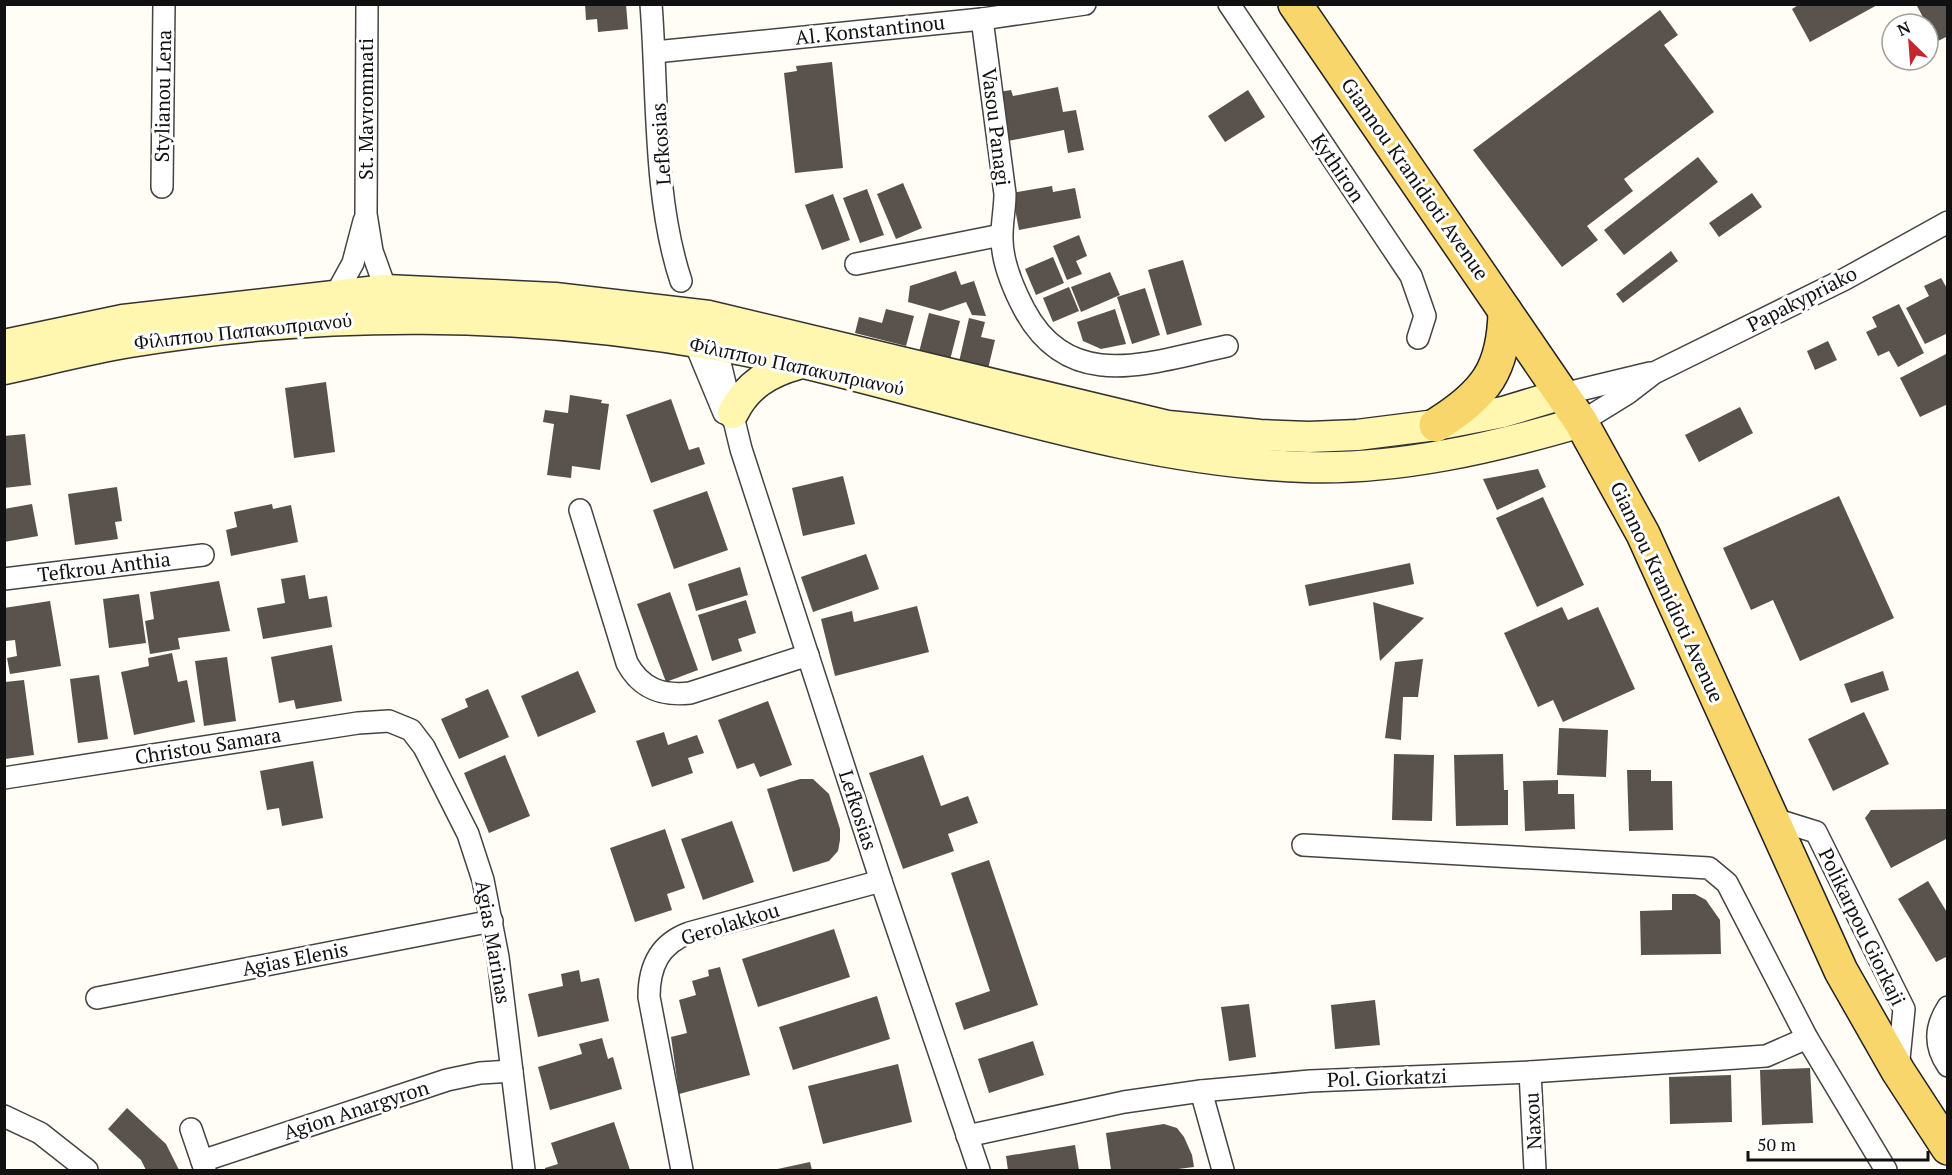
<svg xmlns="http://www.w3.org/2000/svg" width="1952" height="1175" viewBox="0 0 1952 1175" font-family="'PT Serif',serif">
<rect width="100%" height="100%" fill="#fffdf5"/>
<!-- building -->
<g fill="#5a524d">
<path d="M585 4H626L628 29 598 32 597 19 586 20Z"/>
<path d="M1800 4H1879L1810 42 1792 9Z"/>
<path d="M1916 4H1948V36L1936 42Z"/>
<path d="M1660 10 1678 35 1664 45 1714 112 1624 179 1633 191 1587 226 1598 240 1562 267 1473 150Z"/>
<path d="M832 62 843 168 795 173 784 73 797 71 796 66Z"/>
<path d="M1058 87 1063 112 1076 110 1084 150 1068 153 1064 130 1008 141 999 92 1011 90 1013 96Z"/>
<path d="M1248 90 1265 117 1225 142 1208 116Z"/>
<path d="M1698 157 1718 182 1624 255 1604 230Z"/>
<path d="M903 183 922 228 896 239 877 194Z"/>
<path d="M1052 186 1053 192 1075 188 1081 218 1019 230 1012 193Z"/>
<path d="M867 189 884 235 860 243 843 198Z"/>
<path d="M1752 193 1762 207 1719 237 1709 223Z"/>
<path d="M833 194 850 240 822 250 805 205Z"/>
<path d="M1079 235 1087 256 1076 261 1082 274 1067 280 1053 246Z"/>
<path d="M1671 251 1678 261 1623 303 1616 294Z"/>
<path d="M1053 257 1064 283 1036 295 1025 269Z"/>
<path d="M1183 260 1202 325 1167 335 1148 270Z"/>
<path d="M956 271 961 285 974 281 986 316 972 315 966 302 940 311 908 302 910 286Z"/>
<path d="M1110 272 1120 295 1081 312 1071 287Z"/>
<path d="M1941 278 1948 290V333L1925 344 1906 308 1929 296 1924 286Z"/>
<path d="M1069 287 1079 311 1053 322 1043 298Z"/>
<path d="M1145 288 1160 335 1132 344 1117 297Z"/>
<path d="M1899 304 1924 353 1898 367 1889 351 1878 356 1866 332 1877 327 1872 317Z"/>
<path d="M886 309 914 316 906 346 855 333 859 317 882 323Z"/>
<path d="M1115 309 1126 344 1101 349 1083 341 1077 322Z"/>
<path d="M929 313 960 321 950 360 919 352Z"/>
<path d="M969 318 985 322 981 337 995 340 987 373 958 366Z"/>
<path d="M1828 341 1837 360 1815 370 1807 351Z"/>
<path d="M1948 353V404L1920 417 1900 378Z"/>
<path d="M326 382 335 452 294 458 285 388Z"/>
<path d="M570 395 602 400 601 403 609 404 600 470 572 466 571 478 547 475 554 424 543 422 545 410 568 413Z"/>
<path d="M671 399 689 450 699 447 705 464 651 483 626 415Z"/>
<path d="M1740 407 1753 433 1699 462 1685 435Z"/>
<path d="M25 434 31 485 4 488V436Z"/>
<path d="M1538 469 1546 487 1497 510 1483 479Z"/>
<path d="M843 476 855 524 803 536 792 488Z"/>
<path d="M117 487 122 521 115 522 118 539 75 545 68 494Z"/>
<path d="M707 491 728 550 674 569 653 510Z"/>
<path d="M1839 496 1894 618 1800 661 1773 600 1751 610 1723 548Z"/>
<path d="M1543 497 1584 585 1537 607 1496 518Z"/>
<path d="M32 504 38 536 4 542V509Z"/>
<path d="M272 504 273 509 291 505 298 542 231 556 226 530 237 527 234 512Z"/>
<path d="M866 554 879 589 813 612 801 577Z"/>
<path d="M1410 563 1414 584 1309 606 1305 585Z"/>
<path d="M740 567 748 595 696 611 688 584Z"/>
<path d="M305 575 309 599 327 596 332 627 263 639 257 608 285 603 281 579Z"/>
<path d="M219 581 230 631 178 638 180 649 150 654 145 621 154 619 150 592Z"/>
<path d="M670 592 698 670 666 682 637 604Z"/>
<path d="M139 594 146 643 109 648 103 599Z"/>
<path d="M746 600 756 633 738 639 742 651 712 661 698 615Z"/>
<path d="M50 601 61 666 10 674 7 658 17 656 15 640 6 641 4 608Z"/>
<path d="M1373 602 1424 618 1380 661Z"/>
<path d="M917 606 929 652 835 676 821 619 852 611 854 622Z"/>
<path d="M1562 607 1568 620 1598 607 1635 689 1563 722 1553 700 1538 707 1504 633Z"/>
<path d="M332 645 342 701 296 709 294 700 279 703 271 657Z"/>
<path d="M172 653 178 682 187 680 195 722 134 735 121 672 149 666 148 658Z"/>
<path d="M227 657 236 721 204 726 195 661Z"/>
<path d="M1423 659 1418 697H1403L1401 740 1385 738 1395 662Z"/>
<path d="M578 671 596 712 538 737 521 696Z"/>
<path d="M1883 671 1889 690 1851 703 1844 684Z"/>
<path d="M99 675 108 739 78 743 70 679Z"/>
<path d="M24 680 34 755 5 759V682Z"/>
<path d="M488 689 509 737 459 759 441 719 468 707 465 699Z"/>
<path d="M768 701 792 765 760 777 754 763 737 769 718 720Z"/>
<path d="M1864 712 1889 764 1833 791 1808 739Z"/>
<path d="M1559 728 1608 730 1606 777 1557 775Z"/>
<path d="M664 732 668 745 697 735 704 753 688 758 693 773 652 787 636 741Z"/>
<path d="M1394 754 1434 755 1432 821 1392 820Z"/>
<path d="M1503 754 1504 790H1508V825L1456 826 1454 755Z"/>
<path d="M505 755 530 816 489 833 464 773Z"/>
<path d="M923 755 941 806 968 796 978 823 948 834 954 851 903 869 869 773Z"/>
<path d="M313 761 323 818 282 826 279 808 267 810 260 771Z"/>
<path d="M1627 770H1651V781H1672L1673 830 1629 831Z"/>
<path d="M800 779H813L829 794 840 829V840L838 851 829 861 793 872 767 789Z"/>
<path d="M1558 780V794H1574L1575 829 1525 831 1523 781Z"/>
<path d="M1948 809V838L1891 868 1865 818 1871 810Z"/>
<path d="M732 821 754 882 703 900 681 839Z"/>
<path d="M665 829 685 888 667 894 672 910 635 922 610 848Z"/>
<path d="M989 860 1038 1005 964 1030 955 1003 990 991 951 873Z"/>
<path d="M1928 881 1948 914V956L1936 962 1898 899Z"/>
<path d="M1672 894H1695L1706 900 1720 920 1721 954 1641 955 1640 911 1672 910Z"/>
<path d="M834 929 850 977 758 1007 742 959Z"/>
<path d="M720 967 750 1075 679 1094 671 1037 687 1033 679 1000 696 995 692 981 709 976 708 970Z"/>
<path d="M579 970 581 982 599 978 609 1021 538 1037 528 994 563 986 561 974Z"/>
<path d="M877 996 890 1039 793 1070 779 1027Z"/>
<path d="M1375 1000 1380 1045 1335 1049 1331 1005Z"/>
<path d="M1249 1004 1256 1057 1229 1061 1221 1007Z"/>
<path d="M602 1038 608 1059 613 1057 622 1089 550 1110 538 1067 582 1054 579 1044Z"/>
<path d="M1033 1041 1044 1075 989 1093 978 1059Z"/>
<path d="M898 1064 912 1122 823 1144 808 1086Z"/>
<path d="M1810 1068 1813 1123 1762 1125 1760 1070Z"/>
<path d="M1731 1075 1732 1122 1670 1124 1669 1077Z"/>
<path d="M127 1108 166 1144 179 1170H146L141 1160 108 1129Z"/>
<path d="M614 1122 630 1170H545V1168L558 1164 551 1143Z"/>
<path d="M1164 1124 1177 1128 1184 1137 1192 1155 1194 1167 1170 1170H1111L1106 1133Z"/>
<path d="M1075 1145 1079 1170H1008L1006 1156Z"/>
<path d="M810 1162 812 1170H773Z"/>
</g>
<g fill="none" stroke-linecap="round" stroke-linejoin="round">
<defs>
<g id="minor">
<path d="M367 4 366 214 372 251 386 290"/>
<path d="M651 4C658 93 653 197 681 281"/>
<path d="M1229 4 1411 276 1425 316 1418 338"/>
<path d="M982 19 1005 194C1005 208 1002 221 1002 235 1001 259 1013 288 1024 309 1070 395 1150 362 1227 346"/>
<path d="M655 52 982 19 1085 4"/>
<path d="M162 187 164 4"/>
<path d="M856 264 1001 235"/>
<path d="M336 294 353 263 364 221"/>
<path d="M690 331 724 413"/>
<path d="M713 334 741 449 881 881 979 1170"/>
<path d="M1563 394 1650 373"/>
<path d="M1581 422 1628 393 1654 373 1845 279 1948 222"/>
<path d="M580 510 627 663C641 689 662 696 690 693L808 655"/>
<path d="M4 579 203 555"/>
<path d="M4 778 358 723 389 721 411 730 424 747 468 834 483 880 498 957 524 1170"/>
<path d="M1771 818 1816 832 1904 1009 1898 1069"/>
<path d="M1303 845 1709 868 1727 883 1807 1038 1886 1170"/>
<path d="M97 998 492 921"/>
<path d="M1948 1007C1935 1027 1934 1046 1948 1066"/>
<path d="M1530 1072 1535 1170"/>
<path d="M1201 1091 1223 1170"/>
<path d="M4 1116 40 1133 87 1170"/>
<path d="M191 1129 205 1170"/>
<path d="M967 1136 1124 1102 1201 1091 1310 1081 1530 1072 1766 1056 1807 1038"/>
<path d="M202 1161 447 1080 480 1073 512 1071"/>
<path d="M682 1170 649 997C649 967 659 944 689 933L881 881"/>
</g>
<g id="secondary">
<path d="M4 345 123 320 386 290 555 298 709 316 1168 426 1260 435 1309 437 1357 435 1436 425 1503 412 1563 394"/>
<path d="M4 369C46 360 88 349 130 342 322 310 523 311 715 345 912 379 1103 460 1305 467 1398 470 1492 448 1581 422"/>
<path d="M733 413C747 385 769 372 798 364"/>
</g>
<g id="primary">
<path d="M1295 4 1581 422 1643 534 1841 971 1898 1071 1948 1148"/>
<path d="M1436 425C1486 394 1504 369 1505 311"/>
</g>
</defs>
<!-- minor casing -->
<use href="#minor" stroke="#444" stroke-width="24"/>
<!-- secondary casing -->
<use href="#secondary" stroke="#333" stroke-width="33"/>
<!-- primary casing -->
<use href="#primary" stroke="#222" stroke-width="36"/>
<!-- minor -->
<use href="#minor" stroke="#fff" stroke-width="21"/>
<!-- secondary -->
<use href="#secondary" stroke="#fff6b0" stroke-width="30"/>
<!-- primary -->
<use href="#primary" stroke="#f9d66b" stroke-width="33"/>
</g>
<g text-anchor="middle" stroke-width="6" stroke-linejoin="round" paint-order="stroke">
<!-- street labels -->
<g font-size="20" fill="#111" stroke="#fff">
<text transform="translate(870 30) rotate(-6)" y="7">Al. Konstantinou</text>
<text transform="translate(163 96) rotate(-89)" y="7">Stylianou Lena</text>
<text transform="translate(366 109) rotate(-90)" y="7">St. Mavrommati</text>
<text transform="translate(996 127) rotate(83)" y="7">Vasou Panagi</text>
<text transform="translate(661 144) rotate(-94)" y="7">Lefkosias</text>
<text transform="translate(1338 168) rotate(56)" y="7">Kythiron</text>
<text transform="translate(1415 179) rotate(55)" y="7">Giannou Kranidioti Avenue</text>
<text transform="translate(1802 299) rotate(-27)" y="7">Papakypriako</text>
<text transform="translate(243 331) rotate(-6)" y="7">Φίλιππου Παπακυπριανού</text>
<text transform="translate(797 366) rotate(12)" y="7">Φίλιππου Παπακυπριανού</text>
<text transform="translate(104 567) rotate(-7)" y="7">Tefkrou Anthia</text>
<text transform="translate(1667 592) rotate(65)" y="7">Giannou Kranidioti Avenue</text>
<text transform="translate(208 746) rotate(-9)" y="7">Christou Samara</text>
<text transform="translate(858 810) rotate(72)" y="7">Lefkosias</text>
<text transform="translate(730 924) rotate(-17)" y="7">Gerolakkou</text>
<text transform="translate(1862 927) rotate(64)" y="7">Polikarpou Giorkaji</text>
<text transform="translate(493 942) rotate(80)" y="7">Agias Marinas</text>
<text transform="translate(295 959) rotate(-11)" y="7">Agias Elenis</text>
<text transform="translate(1387 1078) rotate(-2)" y="7">Pol. Giorkatzi</text>
<text transform="translate(356 1110) rotate(-18)" y="7">Agion Anargyron</text>
<text transform="translate(1533 1121) rotate(-93)" y="7">Naxou</text>
</g>
</g>
<!-- border -->
<rect width="1952" height="1175" fill="none" stroke="#111111" stroke-width="12"/>
<!-- north arrow -->
<g transform="translate(1910 42) rotate(335)"><circle r="28" fill="#ffffff" stroke="#a0a0a0" stroke-width="1.5"/>
<path d="M0-4.5L10 22L0 15L-10 22Z" fill="#c4262e"/>
<text y="-9" font-size="16" font-weight="bold" text-anchor="middle" fill="#111111">N</text>
</g>
<!-- scale -->
<path d="M1748 1151v9h180v-9" fill="none" stroke="#111111" stroke-width="3"/>
<text x="1757" y="1151" font-size="18" fill="#111111" stroke="#ffffff" stroke-width="4.5" paint-order="stroke">50 m</text>
</svg>
